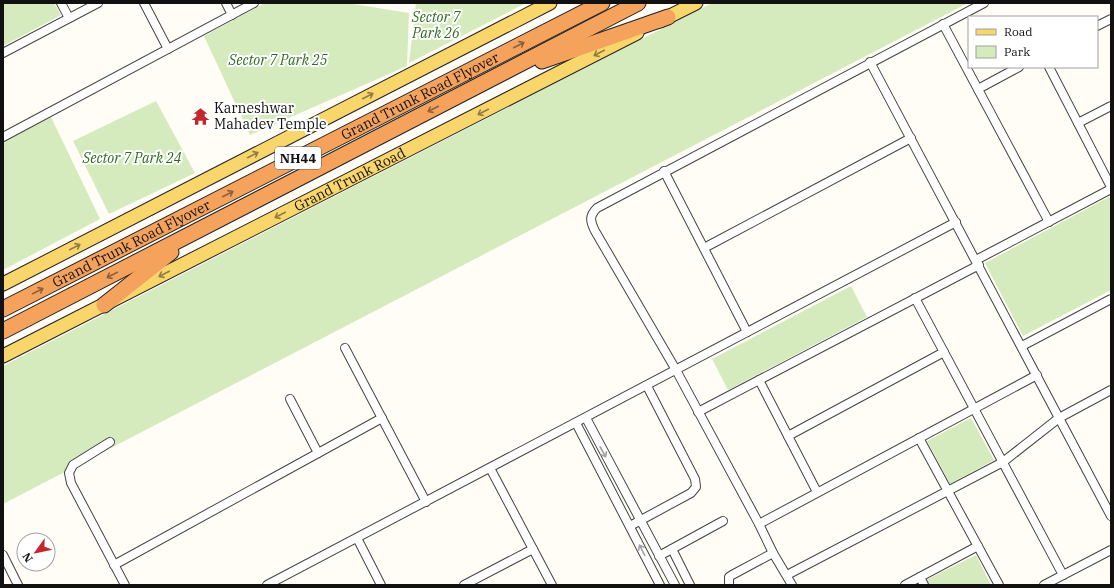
<svg xmlns="http://www.w3.org/2000/svg" width="1114" height="588" viewBox="0 0 1114 588" font-family="'IBM Plex Serif',serif">
<rect width="100%" height="100%" fill="#fffdf5"/>
<!-- green -->
<g fill="#d5ebbd">
<path d="M3 3H54L61 15 3 46Z"/>
<path d="M265 3H347L409 13 407 66 250 135 204 36Z"/>
<path d="M416 3H526L409 63Z"/>
<path d="M712 3H968L3 504V366Z"/>
<path d="M156 101 195 173 109 214 73 141Z"/>
<path d="M51 117 100 219 3 270V142Z"/>
<path d="M1111 196V290L1023 336 985 263Z"/>
<path d="M851 286 867 317 728 390 712 359Z"/>
<path d="M971 418 994 460 950 484 927 441Z"/>
<path d="M976 555 991 585H929L926 580Z"/>
</g>
<g fill="none" stroke-linecap="round" stroke-linejoin="round">
<defs>
<g id="minor">
<path d="M61 3 69 18"/>
<path d="M144 3 168 49"/>
<path d="M226 3 232 15"/>
<path d="M943 24 1049 222"/>
<path d="M1097 26 1111 19"/>
<path d="M3 53 98 3"/>
<path d="M870 62 1111 516"/>
<path d="M1049 67 1111 187"/>
<path d="M978 89 1019 67"/>
<path d="M1078 123 1111 106"/>
<path d="M3 137 254 3"/>
<path d="M664 171 747 332"/>
<path d="M704 248 911 138"/>
<path d="M976 260 1111 189"/>
<path d="M915 298 1063 575"/>
<path d="M1022 346 1111 299"/>
<path d="M345 348 426 502"/>
<path d="M759 380 817 492"/>
<path d="M290 399 318 453"/>
<path d="M698 412 979 265"/>
<path d="M586 418 675 585"/>
<path d="M576 423 660 585"/>
<path d="M788 436 944 352"/>
<path d="M919 438 999 585"/>
<path d="M110 442 73 465 69 473 71 483 125 585"/>
<path d="M490 468 552 585"/>
<path d="M759 524 1037 375"/>
<path d="M630 526 691 493 696 487 695 479 647 386"/>
<path d="M357 538 381 585"/>
<path d="M672 549 690 585"/>
<path d="M3 555 18 585"/>
<path d="M659 556 723 521"/>
<path d="M114 565 382 418"/>
<path d="M787 575 1003 462 1059 418 1111 390"/>
<path d="M920 577 924 585"/>
<path d="M267 585 956 222"/>
<path d="M464 585 533 549"/>
<path d="M729 585V577L732 575 773 553"/>
<path d="M792 585 773 553 759 524 676 370 595 231C590 221 589 216 597 208L984 3"/>
<path d="M905 585 978 546"/>
<path d="M1044 585 1111 550"/>
</g>
<g id="primary">
<path d="M660 21 696 3"/>
<path d="M3 284 550 3"/>
<path id="s1" d="M3 356 637 33"/>
</g>
<g id="motorway">
<path d="M542 61 668 17"/>
<path d="M104 305 171 252"/>
<path id="s2" d="M3 309 602 3"/>
<path d="M3 331 638 3"/>
</g>
</defs>
<!-- minor casing -->
<use href="#minor" stroke="#444" stroke-width="10"/>
<!-- primary casing -->
<use href="#primary" stroke="#222" stroke-width="15"/>
<!-- motorway casing -->
<use href="#motorway" stroke="#222" stroke-width="17"/>
<!-- minor -->
<use href="#minor" stroke="#fff" stroke-width="8"/>
<!-- primary -->
<use href="#primary" stroke="#f9d66b" stroke-width="13"/>
<!-- motorway -->
<use href="#motorway" stroke="#f5a25d" stroke-width="15"/>
</g>
<!-- one-way arrows -->
<defs><path id="oneway-shaft" d="M-6 0H5M1.5-3L5.5 0L1.5 3" fill="none" stroke-width="1.6" stroke-linecap="round" stroke-linejoin="round"/></defs>
<g stroke="#8e613b">
<use href="#oneway-shaft" transform="translate(519 45) rotate(-27)"/>
<use href="#oneway-shaft" transform="translate(433 109) rotate(153)"/>
<use href="#oneway-shaft" transform="translate(228 194) rotate(-27)"/>
<use href="#oneway-shaft" transform="translate(112 275) rotate(153)"/>
<use href="#oneway-shaft" transform="translate(38 291) rotate(-27)"/>
</g>
<g stroke="#917d42">
<use href="#oneway-shaft" transform="translate(599 53) rotate(153)"/>
<use href="#oneway-shaft" transform="translate(368 96) rotate(-27)"/>
<use href="#oneway-shaft" transform="translate(483 112) rotate(153)"/>
<use href="#oneway-shaft" transform="translate(253 155) rotate(-27)"/>
<use href="#oneway-shaft" transform="translate(280 215) rotate(153)"/>
<use href="#oneway-shaft" transform="translate(75 247) rotate(-27)"/>
<use href="#oneway-shaft" transform="translate(164 274) rotate(153)"/>
</g>
<g stroke="#a0a0a0">
<use href="#oneway-shaft" transform="translate(603 452) rotate(61)"/>
<use href="#oneway-shaft" transform="translate(642 550) rotate(-117)"/>
</g>
<!-- icons -->
<defs>
<symbol id="temple-bare" viewBox="-9 -9 18 18"><path d="M0-6L5-2H3V0L6.5 2.5H4V6H1.5V3h-3V6H-4V2.5H-6.5L-3 0V-2H-5Z" fill="#c4262e" stroke="#fff" stroke-width="2.5" paint-order="stroke"/></symbol>
</defs>
<g fill-rule="evenodd">
<use href="#temple-bare" x="188" y="104" width="25" height="25"/>
</g>
<g text-anchor="middle" stroke-width="4" stroke-linejoin="round" paint-order="stroke">
<!-- shield labels -->
<rect fill="#fff" stroke="#585858" stroke-width="1" x="275" y="147" width="46" height="22" rx="3"/>
<g font-size="13" font-weight="bold" fill="#111">
<text x="298" y="163">NH44</text>
</g>
<!-- park labels -->
<g font-size="14" font-style="italic" fill="#2f6b1f" stroke="#fff">
<text x="436" y="22">Sector 7<tspan x="436" dy="16">Park 26</tspan></text>
<text x="278" y="65">Sector 7 Park 25</text>
<text x="132" y="163">Sector 7 Park 24</text>
</g>
<!-- street labels -->
<g font-size="14" fill="#111" stroke="#fff">
<text dy="5" stroke="none"><textPath href="#s2" startOffset="468">Grand Trunk Road Flyover</textPath></text>
<text dy="5" stroke="none"><textPath href="#s1" startOffset="389">Grand Trunk Road</textPath></text>
<text dy="5" stroke="none"><textPath href="#s2" startOffset="144">Grand Trunk Road Flyover</textPath></text>
</g>
<!-- poi labels -->
<g font-size="14" fill="#111" stroke="#fff" text-anchor="start">
<text x="214" y="113">Karneshwar<tspan x="214" dy="16">Mahadev Temple</tspan></text>
</g>
</g>
<!-- border -->
<rect width="1114" height="588" fill="none" stroke="#111111" stroke-width="8"/>
<!-- legend -->
<rect x="968" y="16" width="130" height="52" fill="#ffffff" stroke="#a0a0a0"/>
<rect x="976" y="29" width="20" height="6" fill="#f9d66b" stroke="#a0a0a0"/>
<text x="1004" y="36" font-size="12" fill="#111111">Road</text>
<rect x="976" y="46" width="20" height="12" fill="#d5ebbd" stroke="#a0a0a0"/>
<text x="1004" y="56" font-size="12" fill="#111111">Park</text>
<!-- north arrow -->
<g transform="translate(36 552) rotate(237)"><circle r="19" fill="#ffffff" stroke="#a0a0a0"/>
<path d="M0-3L7 15L0 10L-7 15Z" fill="#c4262e"/>
<text y="-6" font-size="11" font-weight="bold" text-anchor="middle" fill="#111111">N</text>
</g>
</svg>
